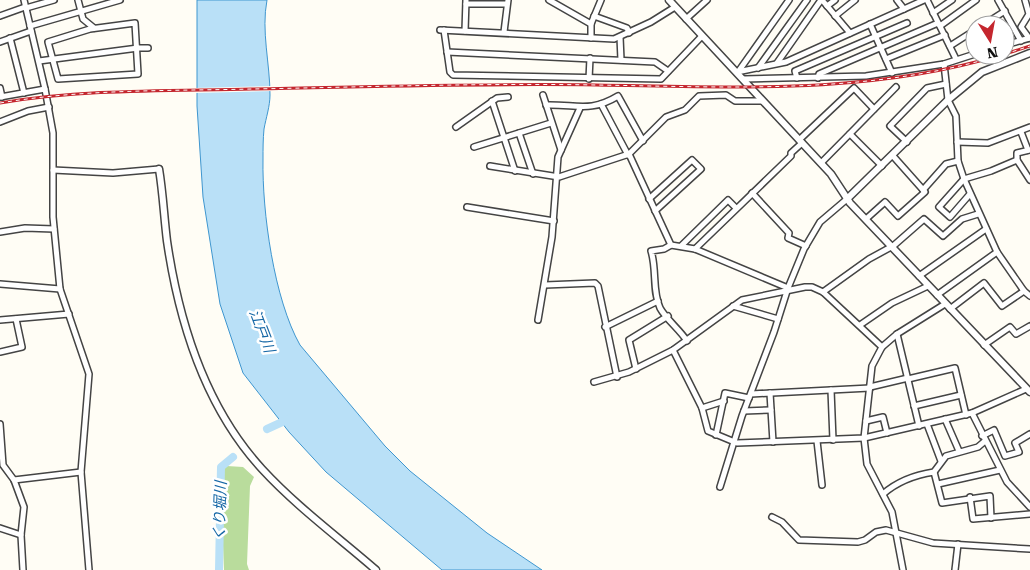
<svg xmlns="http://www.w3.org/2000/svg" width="1030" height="570" viewBox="0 0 1030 570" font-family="'Roboto Serif','Noto Sans JP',serif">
<rect width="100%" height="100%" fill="#fffdf5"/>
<!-- forest -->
<path fill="#b9dc9c" d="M227 466 243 467 254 477 250 486 247 564 249 570H224L220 470Z"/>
<!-- water -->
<path fill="#b9e0f7" stroke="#3f96cf" d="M197 0H267C261 31 270 63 270 95 270 106 266 118 264 129 263 139 263 149 263 159 262 212 274 299 300 345L385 446 410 471 487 533 542 570H442L326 472 289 432 243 373 220 304 203 197 197 106Z"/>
<!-- pier -->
<path fill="#fffdf5" d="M272 86 273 91 194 93V88Z"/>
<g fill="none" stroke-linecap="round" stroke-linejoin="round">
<!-- river -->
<g stroke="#b9e0f7" stroke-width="8">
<path d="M267 429 291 418"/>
<path d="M219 570 221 467 233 457"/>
</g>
<defs>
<g id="minor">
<path d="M24 0 45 89 53 133V217L60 289 89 374 81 472 89 570"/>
<path d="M78 0 83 19 94 28"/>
<path d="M549 0 591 24"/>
<path d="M822 0 850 33"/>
<path d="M897 0 904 9"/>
<path d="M927 0 956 59"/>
<path d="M998 0 1021 41"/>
<path d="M1025 0 1029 14 1021 27 1029 38"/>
<path d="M466 4H506"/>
<path d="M827 6 835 0"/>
<path d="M26 8 54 0"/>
<path d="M933 13 952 0"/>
<path d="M0 16 25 7"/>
<path d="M594 16 627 28 629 33"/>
<path d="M835 16 855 0"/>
<path d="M686 19 707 0"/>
<path d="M135 23 138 74 58 79 48 42 90 29Z"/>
<path d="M870 24 892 73"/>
<path d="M983 25 1005 11"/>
<path d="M30 26 120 0"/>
<path d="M940 26 976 0"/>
<path d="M440 30 614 39 651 22 675 7"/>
<path d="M444 30 450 72 453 75 661 79 702 36"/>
<path d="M465 31 466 0"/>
<path d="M504 32 508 0"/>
<path d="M620 37 621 60"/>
<path d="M10 38 24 93"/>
<path d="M591 38V24L601 0"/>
<path d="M0 42 31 31"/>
<path d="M1005 45 1030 38"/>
<path d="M950 46 975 30"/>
<path d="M137 48H148"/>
<path d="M447 52 655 62 668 71"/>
<path d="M886 59 945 35"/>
<path d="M39 61 138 48"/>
<path d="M777 63 821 0"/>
<path d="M944 64 948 100 956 116 958 161 964 179 997 252 1024 291 1030 296"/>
<path d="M758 68 807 0"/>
<path d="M737 72 786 62 924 0"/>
<path d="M738 72 789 0"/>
<path d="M797 78 795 71 907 23"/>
<path d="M818 78 819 74 938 23"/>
<path d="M589 79 590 58"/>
<path d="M744 79 866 76 944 64 975 54"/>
<path d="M0 88 2 97"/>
<path d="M543 95 561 150"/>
<path d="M0 97 45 89"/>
<path d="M492 101 515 171"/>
<path d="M601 104 628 155"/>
<path d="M546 105C576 104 590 113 618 96L643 141"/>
<path d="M0 122 28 111 49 107"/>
<path d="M456 127 497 98 508 97"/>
<path d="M1021 132 1028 150"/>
<path d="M519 133 533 174"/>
<path d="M850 134 882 166"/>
<path d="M799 140 854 88 874 109"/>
<path d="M907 142 890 126 927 88 946 84"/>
<path d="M957 142 988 143 1030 127"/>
<path d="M474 147 551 123"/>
<path d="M629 154 671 245 695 249 788 288"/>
<path d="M1017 160 1030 180"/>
<path d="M821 163 896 87"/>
<path d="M490 166 559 177 629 154 666 117 685 110 699 96 726 95 735 101H762"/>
<path d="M53 170 113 173 159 169"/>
<path d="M923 190 946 164 958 161"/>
<path d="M752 193 789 233 788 238 806 246"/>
<path d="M970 194 950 217 939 207 964 179 991 171 1017 160V153L1030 150"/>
<path d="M649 199 692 160 701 169 655 211"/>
<path d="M467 207 554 221"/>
<path d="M866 219 885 202 898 216 925 192 893 156"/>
<path d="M0 232 25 228 54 229"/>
<path d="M671 245 664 249 651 251C657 269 652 291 660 308 666 319 680 330 687 341"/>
<path d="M681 246 728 200 736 208"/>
<path d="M892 247 924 219 943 236 962 219 978 214"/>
<path d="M695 249 791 156V153L802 143"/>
<path d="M919 276 986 229"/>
<path d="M0 284 60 289"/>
<path d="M545 285 595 283 598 286 617 377"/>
<path d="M823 292 869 259 891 247"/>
<path d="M937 295 997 252"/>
<path d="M733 306 778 319"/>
<path d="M950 309 984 283 1002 306 1024 291"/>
<path d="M0 320 69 314"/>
<path d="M538 320 552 237 558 157 580 108"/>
<path d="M860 325 892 303 928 286"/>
<path d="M605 327 658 301"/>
<path d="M897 334 919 426"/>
<path d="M984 345 1010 327 1016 334 1030 326"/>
<path d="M673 350 702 408 708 431 737 443 864 438 972 413 1026 389"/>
<path d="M0 352 22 347 16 319"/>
<path d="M636 369 629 340 668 316"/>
<path d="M908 379 955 368 966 415"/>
<path d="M594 382 629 372 673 350 742 300 805 287H812L823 292 882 347"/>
<path d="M870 387 908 378"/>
<path d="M831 390 833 440"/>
<path d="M770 393 773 442"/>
<path d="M751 394 870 388"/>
<path d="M914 406 961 395"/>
<path d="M702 408 724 401"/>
<path d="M744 411 771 410"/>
<path d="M972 413 1007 482 1030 507"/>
<path d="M945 419 959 451"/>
<path d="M866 421 883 417 887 433"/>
<path d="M0 424 3 465 14 480 24 507 21 535 23 570"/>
<path d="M927 424 941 461"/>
<path d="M716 435 725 393 749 398"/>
<path d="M982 436 994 430 1005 456 1019 452 1015 443 1030 434"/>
<path d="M817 441 822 485"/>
<path d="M934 472 942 503 990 496 991 518"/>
<path d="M14 480 81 472"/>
<path d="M938 484 1000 470"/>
<path d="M720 487 742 416 774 332 788 288 804 249 820 222 847 199"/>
<path d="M883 494C898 481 914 475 934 472L946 456 978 447 985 441"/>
<path d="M970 497 973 519 1030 514"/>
<path d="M772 517 782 522 799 540 858 542 865 540 876 532 886 530 933 543 1030 549"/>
<path d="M0 528 21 535"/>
<path d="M903 570 892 512 867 464 864 438 872 366 882 347 897 334 945 304"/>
<path d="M955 570 958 544"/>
</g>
<g id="tertiary">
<path d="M669 0 831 174 850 203 1030 392"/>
<path d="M159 169C163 193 164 217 167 241 179 323 206 408 262 469 296 506 338 537 376 570"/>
<path d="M847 199 948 100 982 72 1030 53"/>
</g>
</defs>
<!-- minor casing -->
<use href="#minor" stroke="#444" stroke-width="8"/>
<!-- tertiary casing -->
<use href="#tertiary" stroke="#444" stroke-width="9"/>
<!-- minor -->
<use href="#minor" stroke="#fff" stroke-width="5"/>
<!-- tertiary -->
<use href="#tertiary" stroke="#fff" stroke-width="6"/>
<defs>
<g id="rail">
<path d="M1005 54 1030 46"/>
<path d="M0 103C83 89 168 91 252 89 367 87 481 83 596 85 732 87 869 95 1001 55"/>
</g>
</defs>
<!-- rail casing -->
<use href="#rail" stroke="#c4262e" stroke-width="3"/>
<!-- rail -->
<use href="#rail" stroke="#fff" stroke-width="1" stroke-dasharray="4" stroke-linecap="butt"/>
</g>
<g text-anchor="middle" stroke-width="5" stroke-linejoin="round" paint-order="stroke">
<!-- water labels -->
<g font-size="15" font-style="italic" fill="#1768a6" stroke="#fff">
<text transform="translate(262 331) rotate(69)" y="5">江戸川</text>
<text transform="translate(220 511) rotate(-88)" y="5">くり堀川</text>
</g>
</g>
<!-- north arrow -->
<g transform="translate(990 40) rotate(169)"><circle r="24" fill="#ffffff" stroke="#a0a0a0"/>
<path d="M0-4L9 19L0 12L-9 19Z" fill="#c4262e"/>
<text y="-8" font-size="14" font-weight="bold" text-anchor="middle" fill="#111111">N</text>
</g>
</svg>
